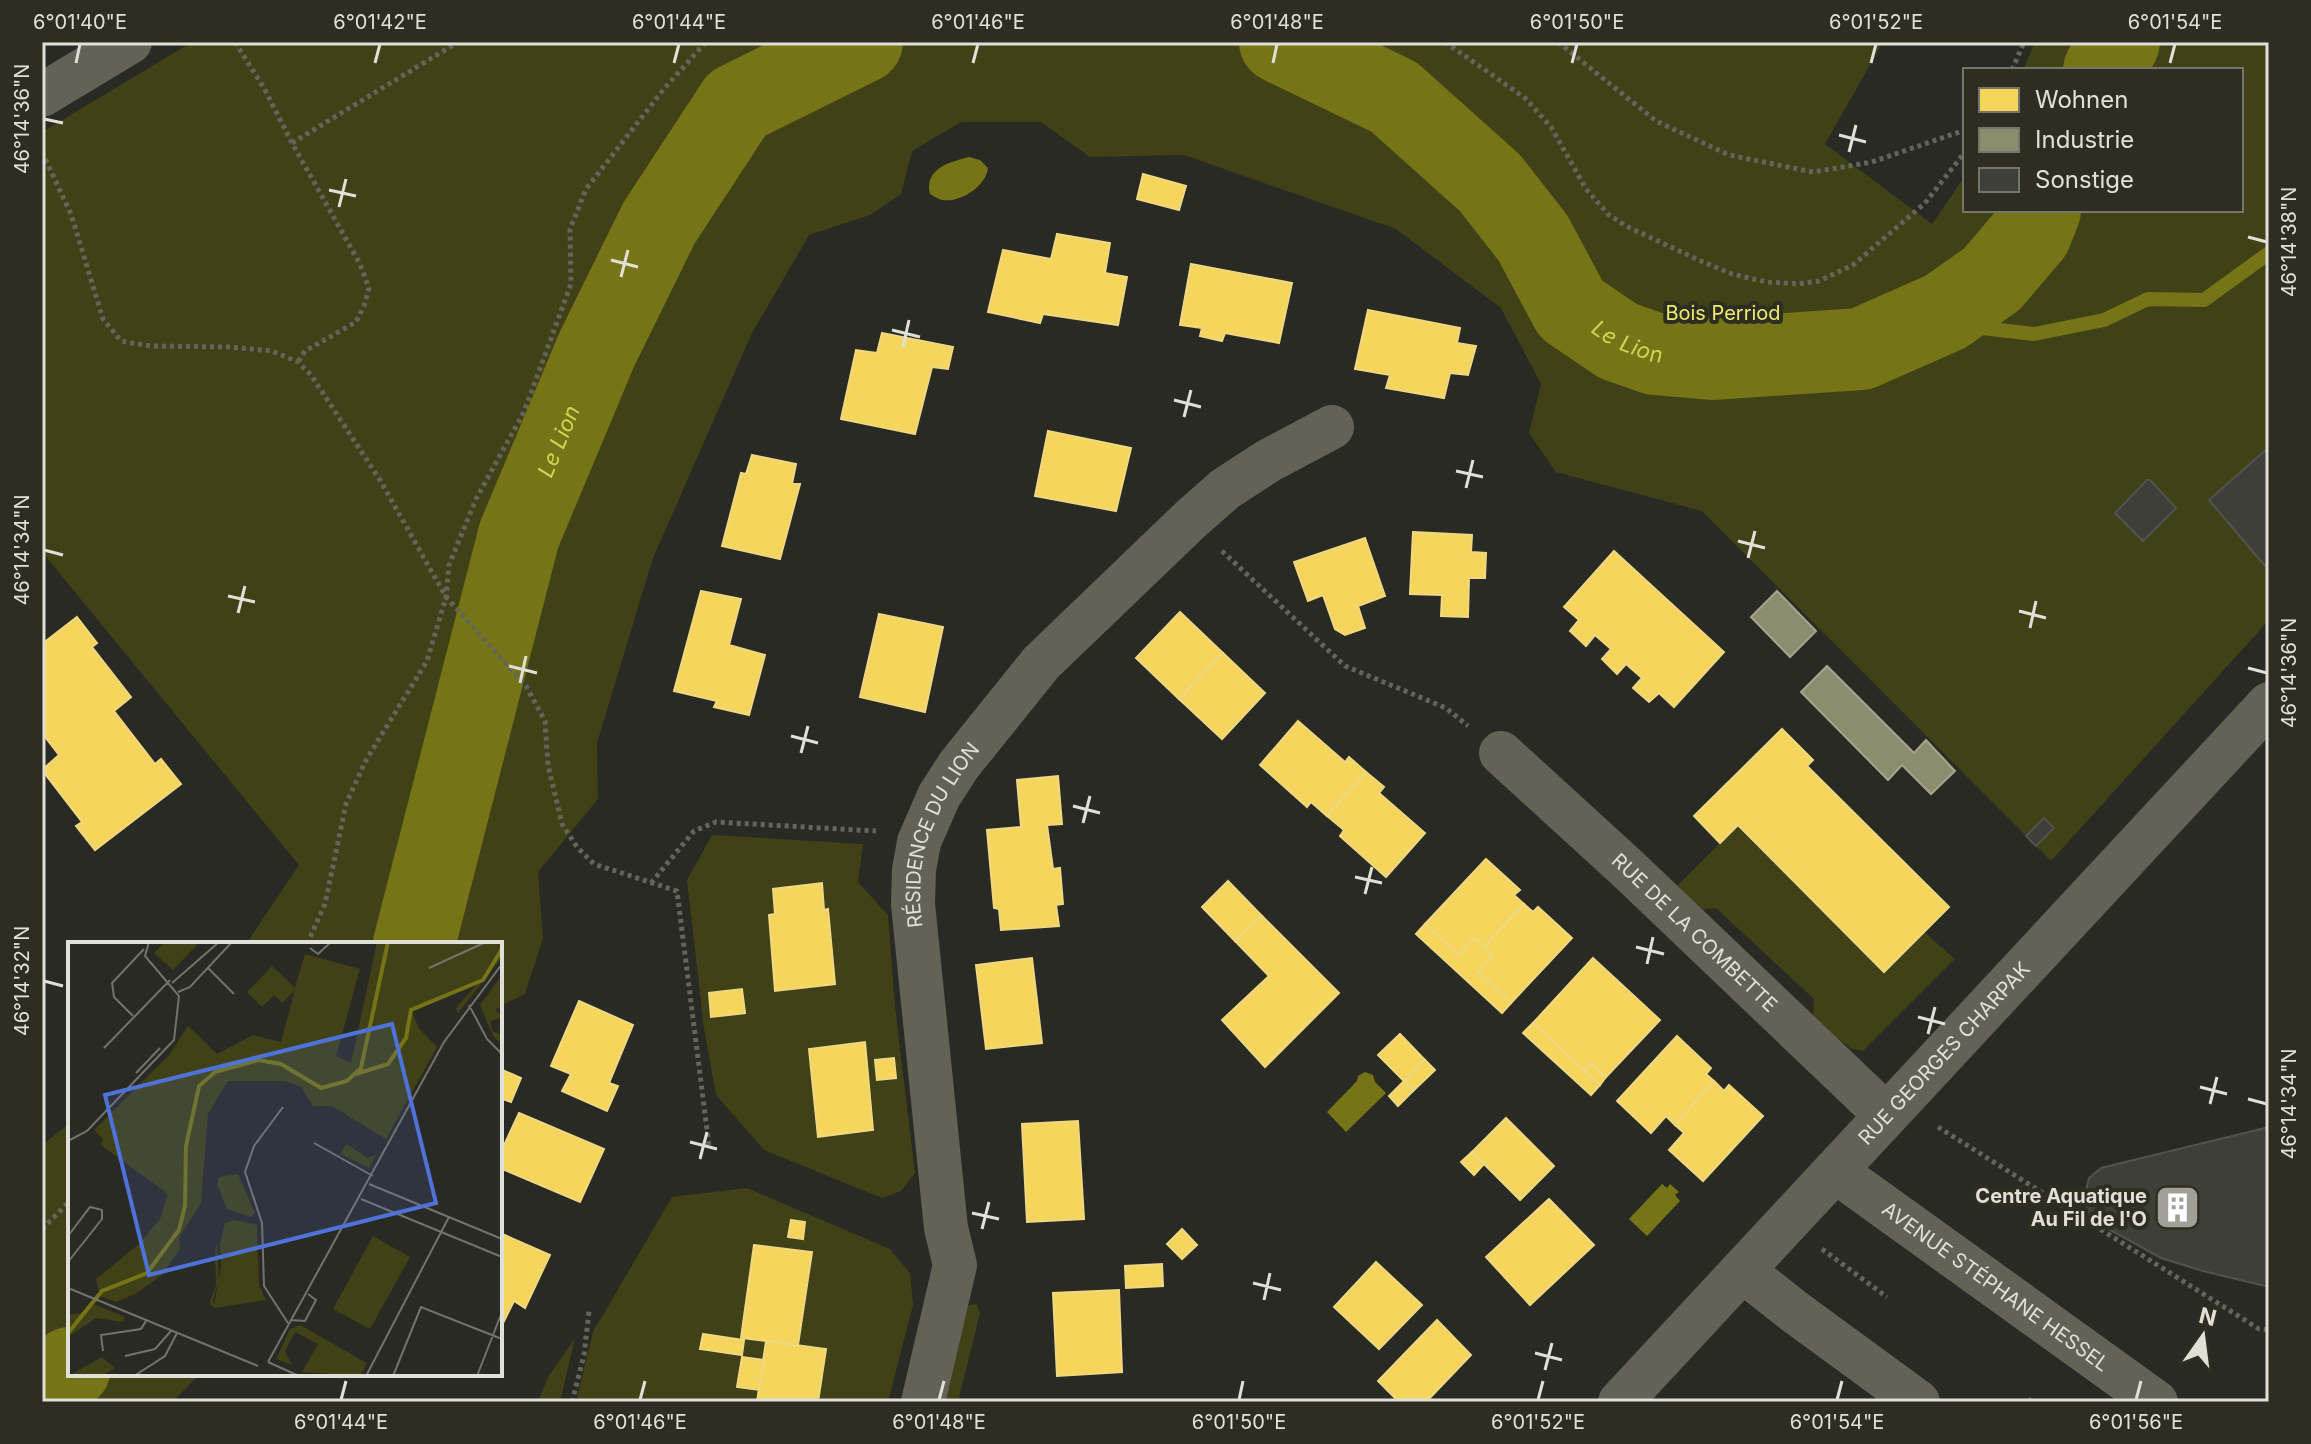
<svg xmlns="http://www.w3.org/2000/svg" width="2311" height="1444" viewBox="0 0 2311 1444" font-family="Inter,sans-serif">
<rect width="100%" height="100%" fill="#2a2a24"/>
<!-- green -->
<g fill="#414117">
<path d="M192 42H1883L1825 144 1932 224 1965 176V210H2241V70H2023L2035 42H2269V620L2051 861 1702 511 1556 472 1529 433 1541 384 1501 308 1396 229 1184 155 1090 157 1041 122H961L912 151 901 194 870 215 809 235 752 333 653 558 597 743 598 799 538 872 543 938 525 994 500 1006V944H246L299 865 42 552V132Z"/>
<path d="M1738 825 1884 972 1924 932 1955 959 1863 1051 1850 1048 1813 1019 1814 999 1716 908 1694 911 1672 891Z"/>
<path d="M712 835 863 844 858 882 888 915 895 1007 915 1173 901 1191 882 1198 764 1150 716 1095 704 1028 687 880Z"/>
<path d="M70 1123V1374H200L172 1402H42V1145Z"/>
<path d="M747 1188 890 1249 910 1273 913 1305 888 1402H576L593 1332 672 1197Z"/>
<path d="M976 1304 980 1313 958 1402H944L967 1307 970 1305Z"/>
<path d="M575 1338 560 1402H538L548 1377Z"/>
</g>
<!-- water -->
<g fill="#757517">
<path d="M969 157 980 160 988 168C986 186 961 203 942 200 938 199 934 196 930 194 924 169 949 162 969 157Z"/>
<path d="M1365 1072 1373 1075 1375 1082 1386 1093 1346 1132 1327 1112 1357 1081 1358 1076Z"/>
<path d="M1662 1184 1667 1188 1670 1184 1679 1192 1675 1195 1680 1201 1647 1236 1629 1219Z"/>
</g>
<!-- homes -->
<g fill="#f6d55c" stroke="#efd881" stroke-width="2">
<path d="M1143 174 1186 186 1179 210 1137 199Z"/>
<path d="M1057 234 1110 243 1105 273 1127 277 1118 325 1043 314 1040 323 988 312 1003 250 1051 259Z"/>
<path d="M1191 264 1292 283 1279 343 1225 333 1222 341 1200 336 1202 328 1180 325Z"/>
<path d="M1368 310 1460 328 1457 343 1476 346 1468 375 1450 373 1444 398 1386 388 1390 375 1355 369Z"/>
<path d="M882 333 953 347 948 369 932 367 915 434 841 419 856 350 877 353Z"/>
<path d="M1048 431 1131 448 1116 511 1035 496Z"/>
<path d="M752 455 796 464 792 484H800L780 559 722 546 741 473 746 474Z"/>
<path d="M1413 532 1472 535 1471 552 1486 553 1485 578H1469L1468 617 1441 616 1442 595 1410 594Z"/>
<path d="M1365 538 1385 596 1358 606 1365 628 1345 635 1335 629 1323 595 1308 601 1294 562Z"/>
<path d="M1614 551 1724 652 1674 707 1659 693 1649 702 1633 688 1642 678 1626 664 1617 674 1602 659 1611 649 1595 635 1586 646 1570 631 1579 620 1564 607Z"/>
<path d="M701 591 741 599 729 645 765 655 749 715 714 707 717 701 674 691Z"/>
<path d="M1180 612 1223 653 1179 699 1136 658Z"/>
<path d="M879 614 943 627 925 712 860 697Z"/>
<path d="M77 617 97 643 92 647 131 697 114 711 155 764 161 759 181 784 95 850 76 826 82 822 42 770 59 755 42 733V644Z"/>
<path d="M1223 653 1265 693 1222 739 1179 699Z"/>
<path d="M1298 721 1345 762 1349 757 1366 772 1327 816 1311 802 1307 807 1260 765Z"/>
<path d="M1782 729 1813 760 1807 766 1949 907 1884 972 1738 825 1720 843 1694 816Z"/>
<path d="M1366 772 1384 787 1379 793 1425 833 1386 877 1340 836 1344 830 1327 816Z"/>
<path d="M1058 776 1062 824 1047 825 1053 869 1060 868 1063 904 1056 905 1059 926 1001 930 999 909 994 908 987 830 1021 827 1017 780Z"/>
<path d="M1486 859 1520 890 1514 895 1524 904 1484 947 1474 938 1459 955 1425 924Z"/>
<path d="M1228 881 1262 916 1235 941 1202 907Z"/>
<path d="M822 883 824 910 828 909 835 984 775 991 769 915 775 914 773 889Z"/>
<path d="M1524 904 1533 912 1538 907 1572 938 1511 1003 1478 972 1493 955 1484 947Z"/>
<path d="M1262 916 1339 993 1265 1067 1222 1020 1269 976 1235 941Z"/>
<path d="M1425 924 1459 955 1474 938 1493 955 1478 972 1511 1003 1502 1013 1416 934Z"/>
<path d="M1032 958 1042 1043 986 1049 976 965Z"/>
<path d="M1593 958 1660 1020 1606 1077 1590 1063 1584 1070 1533 1023Z"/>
<path d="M742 989 745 1013 711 1017 709 993Z"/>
<path d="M579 1001 633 1025 609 1083 618 1086 607 1111 562 1091 571 1074 551 1066Z"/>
<path d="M1533 1023 1600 1085 1591 1095 1523 1033Z"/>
<path d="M1400 1034 1425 1060 1404 1081 1378 1055Z"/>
<path d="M1677 1036 1711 1068 1706 1074 1714 1081 1675 1125 1666 1116 1651 1133 1617 1101Z"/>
<path d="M865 1042 873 1130 818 1137 809 1049Z"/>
<path d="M894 1058 896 1078 877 1080 875 1060Z"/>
<path d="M1425 1060 1435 1070 1413 1091 1404 1081Z"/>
<path d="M1590 1063 1606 1077 1600 1085 1584 1070Z"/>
<path d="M500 1069 521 1078 511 1102 500 1098Z"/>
<path d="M1404 1081 1413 1091 1398 1106 1389 1096Z"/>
<path d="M1714 1081 1724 1091 1729 1085 1763 1116 1703 1181 1669 1150 1684 1133 1675 1125Z"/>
<path d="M519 1113 604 1149 580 1202 500 1168V1154Z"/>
<path d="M1506 1118 1554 1166 1520 1200 1472 1152Z"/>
<path d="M1078 1121 1084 1219 1027 1222 1022 1124Z"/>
<path d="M1472 1152 1484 1164 1474 1175 1461 1162Z"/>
<path d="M1549 1199 1594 1245 1530 1305 1486 1257Z"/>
<path d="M791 1220 805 1222 803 1239 788 1237Z"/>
<path d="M1182 1229 1197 1245 1182 1259 1167 1244Z"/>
<path d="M500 1233 550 1255 525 1308 514 1301 500 1329Z"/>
<path d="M754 1245 812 1252 798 1345 741 1338Z"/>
<path d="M1376 1262 1422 1305 1379 1349 1334 1307Z"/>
<path d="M1162 1264 1163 1286 1126 1288 1125 1266Z"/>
<path d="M1119 1290 1122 1372 1057 1376 1053 1293Z"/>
<path d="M1437 1320 1471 1355 1426 1402H1399L1378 1381Z"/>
<path d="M703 1334 744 1340 742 1355 700 1349Z"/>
<path d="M766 1341 826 1349 818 1402H757Z"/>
<path d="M742 1357 764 1360 759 1390 737 1387Z"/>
</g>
<!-- industry -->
<g fill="#8c8c6e" stroke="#a5a58e" stroke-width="2">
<path d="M1777 591 1816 631 1790 657 1751 617Z"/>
<path d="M1827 666 1914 753 1926 740 1955 771 1931 794 1902 765 1888 780 1801 692Z"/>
</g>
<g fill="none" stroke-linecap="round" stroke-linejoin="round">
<!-- stream -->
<path stroke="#757517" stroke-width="14" d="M1945 312 1982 328 2034 334 2104 320 2148 299 2204 300 2269 253"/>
<!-- river -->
<g stroke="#757517" stroke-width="82">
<path id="s1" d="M1280 42 1394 97 1490 183 1533 238 1571 309 1618 341 1655 354 1712 359 1861 349 1945 312 1992 279 2031 233 2040 210"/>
<path d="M2104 70 2119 42"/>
<path id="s2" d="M414 944 519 535 597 349 659 223 737 104 862 42"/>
<path d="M42 1393 70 1368"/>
</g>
</g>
<!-- building -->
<g fill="#3e3f39" stroke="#53534e" stroke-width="2">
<path d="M2269 447V562L2265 566 2209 500Z"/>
<path d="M2147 480H2150L2176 508 2143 541 2115 513Z"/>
<path d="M2044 818 2054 828 2036 846 2026 836Z"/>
<path d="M2269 1127V1287L2203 1271 2161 1258 2110 1230 2088 1215 2084 1199 2089 1178 2101 1168Z"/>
</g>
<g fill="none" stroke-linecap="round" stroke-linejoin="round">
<!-- path -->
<g stroke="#63645a" stroke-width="5" stroke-dasharray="4 4" stroke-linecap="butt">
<path d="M235 42 264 88 292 143 360 264 369 288 364 306 356 322 305 351 298 362"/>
<path d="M1445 42 1525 98 1551 127 1586 189 1609 215 1628 227 1703 262 1732 274 1766 282 1798 284 1819 281 1853 265 1925 203 1965 152"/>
<path d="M1558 42 1656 121 1729 155 1813 172 1872 162 1965 130"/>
<path d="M2012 70 2024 42"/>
<path d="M292 143 458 42"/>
<path d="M42 152 71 214 103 319 121 341 150 346 228 347 272 351 298 362 311 375 380 480 446 597 526 686 545 721 548 765 562 824 577 847 594 864 677 891 709 1146"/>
<path d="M1222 551 1345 666 1446 708 1468 726"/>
<path d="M651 883 694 831 716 822 876 831"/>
<path d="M307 944 325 904 346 804 366 760 427 661 446 597 449 565 476 499 524 412 571 284 570 229 586 189 663 90 706 42"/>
<path d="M1938 1127 2259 1329 2269 1330"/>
<path d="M42 1229 70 1201"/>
<path d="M1822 1249 1887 1297"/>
<path d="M2028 1399 2032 1402"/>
<path d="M572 1402 584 1355 589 1311"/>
</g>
<!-- minor -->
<g stroke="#626257" stroke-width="44">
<path d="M42 95 130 42"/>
<path id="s3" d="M1501 753 1628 869 1886 1115"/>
<path id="s4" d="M1835 1171 2156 1402"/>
<path d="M1743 1271 1795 1312 1918 1402"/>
<path id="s5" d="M923 1402 955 1265 946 1228 913 904 914 870 919 842 939 796 959 765 1041 663 1191 519 1225 489 1268 461 1332 427"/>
<path id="s6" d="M1620 1402 2269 704"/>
</g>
</g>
<!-- ticks -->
<path fill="none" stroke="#e0e0d8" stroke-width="3" d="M76 63 80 44M375 63 380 44M674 63 679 44M973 63 978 44M1273 63 1277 44M1572 63 1577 44M1871 63 1876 44M2170 63 2175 44M44 119 63 123M1839 135 1866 142M1849 152 1856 125M329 190 356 196M339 207 346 179M2248 237 2267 242M611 260 638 267M621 277 628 250M892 330 920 337M903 347 909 320M1174 400 1201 407M1184 417 1191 390M1456 471 1483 477M1466 488 1473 460M1738 541 1765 548M44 550 63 555M1748 558 1755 531M228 596 255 602M2019 611 2046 618M238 613 245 586M2030 628 2036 601M509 666 537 673M2248 668 2267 673M520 683 526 656M791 736 818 743M801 753 808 726M1073 806 1100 813M1083 823 1090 796M1355 877 1382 883M1365 894 1372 867M1636 947 1664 954M1647 964 1653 937M44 981 63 986M1918 1017 1945 1024M1928 1034 1935 1007M2200 1087 2227 1094M2248 1099 2267 1104M2210 1104 2217 1077M690 1142 717 1149M700 1159 707 1132M972 1213 999 1219M982 1229 989 1202M1253 1283 1281 1290M1264 1300 1270 1273M1535 1353 1562 1360M1545 1370 1552 1343M341 1400 346 1381M640 1400 645 1381M939 1400 944 1381M1239 1400 1243 1381M1538 1400 1543 1381M1837 1400 1842 1381M2136 1400 2141 1381"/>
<!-- icons -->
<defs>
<symbol id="building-square" viewBox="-11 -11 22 22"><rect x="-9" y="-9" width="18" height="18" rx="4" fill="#a0a099" stroke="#2d2d21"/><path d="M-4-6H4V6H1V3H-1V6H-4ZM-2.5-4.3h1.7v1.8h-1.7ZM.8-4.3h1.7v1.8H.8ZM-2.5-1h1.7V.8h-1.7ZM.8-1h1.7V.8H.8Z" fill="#fff"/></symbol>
</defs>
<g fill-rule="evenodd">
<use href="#building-square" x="2152" y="1182" width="51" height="51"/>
</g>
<g text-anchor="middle" stroke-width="8" stroke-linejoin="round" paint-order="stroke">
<!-- park labels -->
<g font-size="20" fill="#eaec70" stroke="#2d2d21">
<text x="1723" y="320">Bois Perriod</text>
</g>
<!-- street labels -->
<g font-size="20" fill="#e0e0d8" stroke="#2d2d21">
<text dy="7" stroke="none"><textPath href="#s5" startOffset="580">RÉSIDENCE DU LION</textPath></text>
<text dy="7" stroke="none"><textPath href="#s3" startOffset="264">RUE DE LA COMBETTE</textPath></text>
<text dy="7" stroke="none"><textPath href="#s6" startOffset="476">RUE GEORGES CHARPAK</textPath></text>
<text dy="7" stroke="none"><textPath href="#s4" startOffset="198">AVENUE STÉPHANE HESSEL</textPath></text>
</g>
<!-- poi labels -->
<g font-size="20" font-weight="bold" fill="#e0e0d8" stroke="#2d2d21" text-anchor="end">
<text x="2147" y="1203">Centre Aquatique<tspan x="2147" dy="23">Au Fil de l'O</tspan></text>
</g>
<!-- water labels -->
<g font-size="22" font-style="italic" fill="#d2d355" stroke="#2d2d21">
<text dy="8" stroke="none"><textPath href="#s1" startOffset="472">Le Lion</textPath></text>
<text dy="8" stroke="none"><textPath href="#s2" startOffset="524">Le Lion</textPath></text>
</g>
</g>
<!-- overview -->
<g transform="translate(68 942)">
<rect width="434" height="434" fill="#2a2a24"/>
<path d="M97 0H127L129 3 105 28 86 11ZM309 0H434V15L390 71 388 66 409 42 344 69 351 87 369 105 318 197 264 164H245L233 145 217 139H160L140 172 133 261 111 296 112 307 94 333 67 352 48 360 32 354 28 337 71 302 92 277 100 252 33 203 35 197 26 188 102 112 120 84 149 112 185 93 213 100 227 48 214 61 206 53 194 65 179 50 204 24 227 46 237 12 292 27 268 114 283 121ZM434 33V65L427 67 434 75 423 79 424 89 434 93V103L425 94 412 63ZM278 202 300 216 309 212 301 226 272 212ZM170 232 187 271 183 275 159 267 149 242 151 235ZM166 278 189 283 191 343 198 358 148 366 141 362 148 343 147 308 149 302 151 337 145 358 146 363 153 326 152 301 157 281ZM305 294 342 315 302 387 265 367ZM26 362 57 375 55 380 28 376 0 395V373L19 370ZM232 383 299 421 292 434 234 430 250 402 227 390 217 409 224 423 208 417 222 387ZM34 415 47 426 33 434H0Z" fill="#414117"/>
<path fill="none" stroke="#757517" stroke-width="4" d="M288 132 320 122 338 96 343 68 415 38 434 7M0 391 34 349 79 331 111 288 117 264 118 204 131 144 147 130 190 118 213 122 253 146 279 139 293 126 320 0"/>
<path fill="none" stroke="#73736c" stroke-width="2" d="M242 6 250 12 263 0M140 26 166 52M361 26 418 0M104 41 151 0M110 50 122 45 164 0M401 63 419 97 434 112M65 74 46 55 44 41 76 7M36 106 102 38M68 131 92 106M215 165 186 204 177 230 194 281 196 344 220 381M0 199 19 189 106 98 111 54 77 14 81 0M246 201 305 234M301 242 434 297M293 257 434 315M0 294 22 265 34 268V277L0 320M0 346 190 424M223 378 237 379 248 358 240 352M35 409 33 393 73 387 78 379M57 414 87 407 103 389M200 420 376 100 434 22M200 420 231 434M66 434 97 414 109 391M298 434 381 275M325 434 353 365 434 397M409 434 434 370"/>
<path fill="#4e72d8" fill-opacity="0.15" stroke="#4e72d8" stroke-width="4" d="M324 82 368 261 81 333 37 153Z"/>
<rect width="434" height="434" fill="none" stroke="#e0e0d8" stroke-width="4"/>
</g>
<!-- border -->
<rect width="2311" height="1444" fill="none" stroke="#2d2d21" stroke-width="88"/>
<!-- legend -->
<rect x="1963" y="68" width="280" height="144" fill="#2d2d21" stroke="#75756a" stroke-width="2"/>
<rect x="1979" y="88" width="40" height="24" fill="#f6d55c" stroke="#75756a" stroke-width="2"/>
<text x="2035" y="108" font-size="24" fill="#e0e0d8">Wohnen</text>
<rect x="1979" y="128" width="40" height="24" fill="#8c8c6e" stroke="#75756a" stroke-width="2"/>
<text x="2035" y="148" font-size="24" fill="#e0e0d8">Industrie</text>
<rect x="1979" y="168" width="40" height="24" fill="#3e3f39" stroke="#75756a" stroke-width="2"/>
<text x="2035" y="188" font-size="24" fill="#e0e0d8">Sonstige</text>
<!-- north arrow -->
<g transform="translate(2203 1336) rotate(14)" stroke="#2d2d21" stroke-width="6" paint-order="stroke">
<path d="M0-6L14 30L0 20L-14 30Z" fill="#e0e0d8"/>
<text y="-12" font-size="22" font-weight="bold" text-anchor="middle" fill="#e0e0d8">N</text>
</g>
<rect x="44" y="44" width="2223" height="1356" fill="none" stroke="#e0e0d8" stroke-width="3"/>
<g font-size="20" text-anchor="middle" fill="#e0e0d8">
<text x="80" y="29">6°01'40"E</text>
<text x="380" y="29">6°01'42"E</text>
<text x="679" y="29">6°01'44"E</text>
<text x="978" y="29">6°01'46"E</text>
<text x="1277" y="29">6°01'48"E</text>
<text x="1577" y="29">6°01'50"E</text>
<text x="1876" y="29">6°01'52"E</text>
<text x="2175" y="29">6°01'54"E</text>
<text transform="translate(22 119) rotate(-90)" y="7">46°14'36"N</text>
<text transform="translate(2289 242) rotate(-90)" y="7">46°14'38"N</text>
<text transform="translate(22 550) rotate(-90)" y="7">46°14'34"N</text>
<text transform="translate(2289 673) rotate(-90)" y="7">46°14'36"N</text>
<text transform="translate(22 981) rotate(-90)" y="7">46°14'32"N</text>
<text transform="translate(2289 1104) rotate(-90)" y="7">46°14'34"N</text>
<text x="341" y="1429">6°01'44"E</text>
<text x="640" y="1429">6°01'46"E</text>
<text x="939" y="1429">6°01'48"E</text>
<text x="1239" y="1429">6°01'50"E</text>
<text x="1538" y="1429">6°01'52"E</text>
<text x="1837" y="1429">6°01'54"E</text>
<text x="2136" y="1429">6°01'56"E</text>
</g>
</svg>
